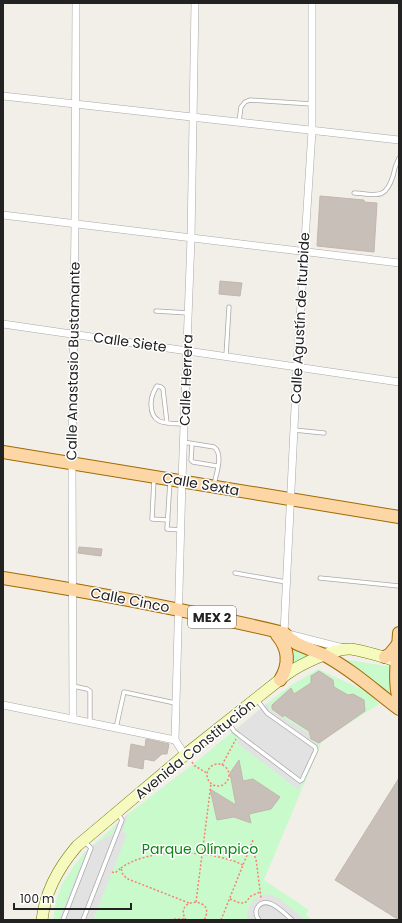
<svg xmlns="http://www.w3.org/2000/svg" width="402" height="923" viewBox="0 0 402 923" font-family="Poppins,sans-serif">
<rect width="100%" height="100%" fill="#f2efe9"/>
<!-- park -->
<g fill="#c8facc">
<path d="M289 642 316 655 291 667Z"/>
<path d="M341 659 393 667 396 700Z"/>
<path d="M318 669 370 693 379 704 322 741 264 880 309 910 306 915 312 920H53L56 901 62 884 72 869 83 854 128 814 192 765 270 701 290 686Z"/>
</g>
<!-- parking -->
<g fill="#e2e2e2">
<path d="M267 703 271 710 309 733 310 740 319 744 299 790 237 743 239 738 232 733Z"/>
<path d="M128 814 122 832 127 834 93 920H59L86 852 96 843 113 834 116 825Z"/>
<path d="M268 894 280 899 305 920H247V911L253 900 259 896Z"/>
</g>
<!-- building -->
<g fill="#c7bfb8" stroke="#c4b6ab">
<path d="M320 196 364 200V202L377 203 374 252 317 246Z"/>
<path d="M220 281 242 283 240 296 219 294Z"/>
<path d="M79 547 102 549 101 556 78 553Z"/>
<path d="M319 671 333 680 334 687 348 695 353 694 364 700 365 711 319 743 311 739 309 731 284 715 283 717 272 709V705L291 688 294 694 311 683V676Z"/>
<path d="M146 739 169 744 167 754H162L154 761 144 759 143 769 128 766 131 744 145 747Z"/>
<path d="M239 760 243 781 253 779 280 797 271 809 249 814 251 823 234 817 217 820 210 789 236 805 230 773Z"/>
<path d="M399 778V920L335 880Z"/>
</g>
<g fill="none" stroke-linecap="round" stroke-linejoin="round">
<defs>
<g id="lane">
<path d="M239 122 241 107 245 102 250 100 312 104"/>
<path d="M354 193C376 194 385 201 393 176 394 170 396 164 399 158"/>
<path d="M156 311 188 313"/>
<path d="M226 356 229 307"/>
<path d="M167 423 163 389 161 387 157 386C153 392 151 397 151 404 151 426 168 423 184 424"/>
<path d="M294 430 324 433"/>
<path d="M183 442 214 447C224 454 216 474 214 485"/>
<path d="M192 444 191 460 193 462 217 466"/>
<path d="M154 479 152 519 168 520"/>
<path d="M170 481 167 529 181 530"/>
<path d="M235 573 286 582"/>
<path d="M320 578 399 586"/>
<path d="M73 686 87 689 90 691V723"/>
<path d="M228 722 234 731 239 735 300 781 302 780 316 750 315 747 267 713 257 700"/>
<path d="M116 728 124 692 175 703"/>
<path d="M63 920 91 848 85 842"/>
<path d="M83 920 122 820 118 814"/>
<path d="M259 920C256 916 255 912 257 908 266 893 284 913 292 920"/>
</g>
<g id="street">
<path d="M312 3V131L297 367 284 633 343 648"/>
<path d="M3 96 399 140"/>
<path d="M3 215 399 263"/>
<path d="M3 324 399 382"/>
<path d="M3 705 175 740"/>
<path d="M73 719 72 463 75 224 76 3"/>
<path d="M185 755 175 740 182 480 191 238 195 3"/>
</g>
<path id="secondary" d="M42 920C45 892 59 867 77 846L186 754 287 674C301 664 334 648 351 649 365 651 380 656 393 660"/>
<g id="primary">
<path d="M3 452 399 517"/>
<path d="M3 578C97 593 191 611 284 633 294 646 310 648 324 655 351 669 375 691 399 709"/>
<path d="M399 633C398 654 393 679 399 700"/>
<path d="M277 635C289 649 290 664 280 680"/>
<path d="M385 657 390 654 398 644"/>
</g>
</defs>
<!-- lane casing -->
<use href="#lane" stroke="#a9a9a9" stroke-width="5"/>
<!-- street casing -->
<use href="#street" stroke="#a9a9a9" stroke-width="8"/>
<!-- secondary casing -->
<use href="#secondary" stroke="#707d05" stroke-width="12"/>
<!-- primary casing -->
<use href="#primary" stroke="#a06b00" stroke-width="14"/>
<!-- path -->
<g stroke="#fa8072" stroke-width="1.5" stroke-dasharray="2 2" stroke-linecap="butt">
<path d="M192 762 195 766 207 773"/>
<circle cx="218" cy="775" r="11"/>
<path d="M222 765 236 739"/>
<path d="M248 852 254 855 256 859 261 898"/>
<path d="M121 868C149 847 213 850 243 865"/>
<path d="M112 872 115 873 121 868 123 875 128 879 189 903"/>
<path d="M230 899 240 903H245L251 896 260 892"/>
<path d="M196 902 211 784"/>
<path d="M166 920 177 919H186"/>
<path d="M186 920C172 897 218 896 204 920"/>
<path d="M221 920 253 840"/>
</g>
<!-- lane -->
<use href="#lane" stroke="#fff" stroke-width="3.5"/>
<!-- street -->
<use href="#street" stroke="#fff" stroke-width="7"/>
<!-- secondary -->
<use href="#secondary" stroke="#f7fabf" stroke-width="11"/>
<!-- primary -->
<use href="#primary" stroke="#fcd6a4" stroke-width="12"/>
</g>
<g text-anchor="middle" stroke-width="3" stroke-linejoin="round" paint-order="stroke">
<!-- shield labels -->
<rect fill="#fff" stroke="#646464" stroke-width="1" x="188" y="606" width="48" height="22" rx="3"/>
<g font-size="13" font-weight="bold" fill="#222">
<text x="212" y="622">MEX 2</text>
</g>
<!-- street labels -->
<g font-size="14" fill="#222" stroke="#fff">
<text transform="translate(300 318) rotate(-87)" y="5">Calle Agustín de Iturbide</text>
<text transform="translate(130 342) rotate(8)" y="5">Calle Siete</text>
<text transform="translate(73 361) rotate(-89)" y="5">Calle Anastasio Bustamante</text>
<text transform="translate(186 380) rotate(-88)" y="5">Calle Herrera</text>
<text transform="translate(201 484) rotate(10)" y="5">Calle Sexta</text>
<text transform="translate(130 600) rotate(11)" y="5">Calle Cinco</text>
<text transform="translate(195 749) rotate(-39)" y="5">Avenida Constitución</text>
</g>
<!-- park labels -->
<g font-size="14" fill="#0c8416" stroke="#fff">
<text x="200" y="854">Parque Olímpico</text>
</g>
</g>
<!-- border -->
<rect width="402" height="923" fill="none" stroke="#222222" stroke-width="8"/>
<!-- scale -->
<path d="M14 903v6h117v-6" fill="none" stroke="#222222" stroke-width="2"/>
<text x="20" y="903" font-size="12" fill="#222222" stroke="#ffffff" stroke-width="3" paint-order="stroke">100 m</text>
</svg>
